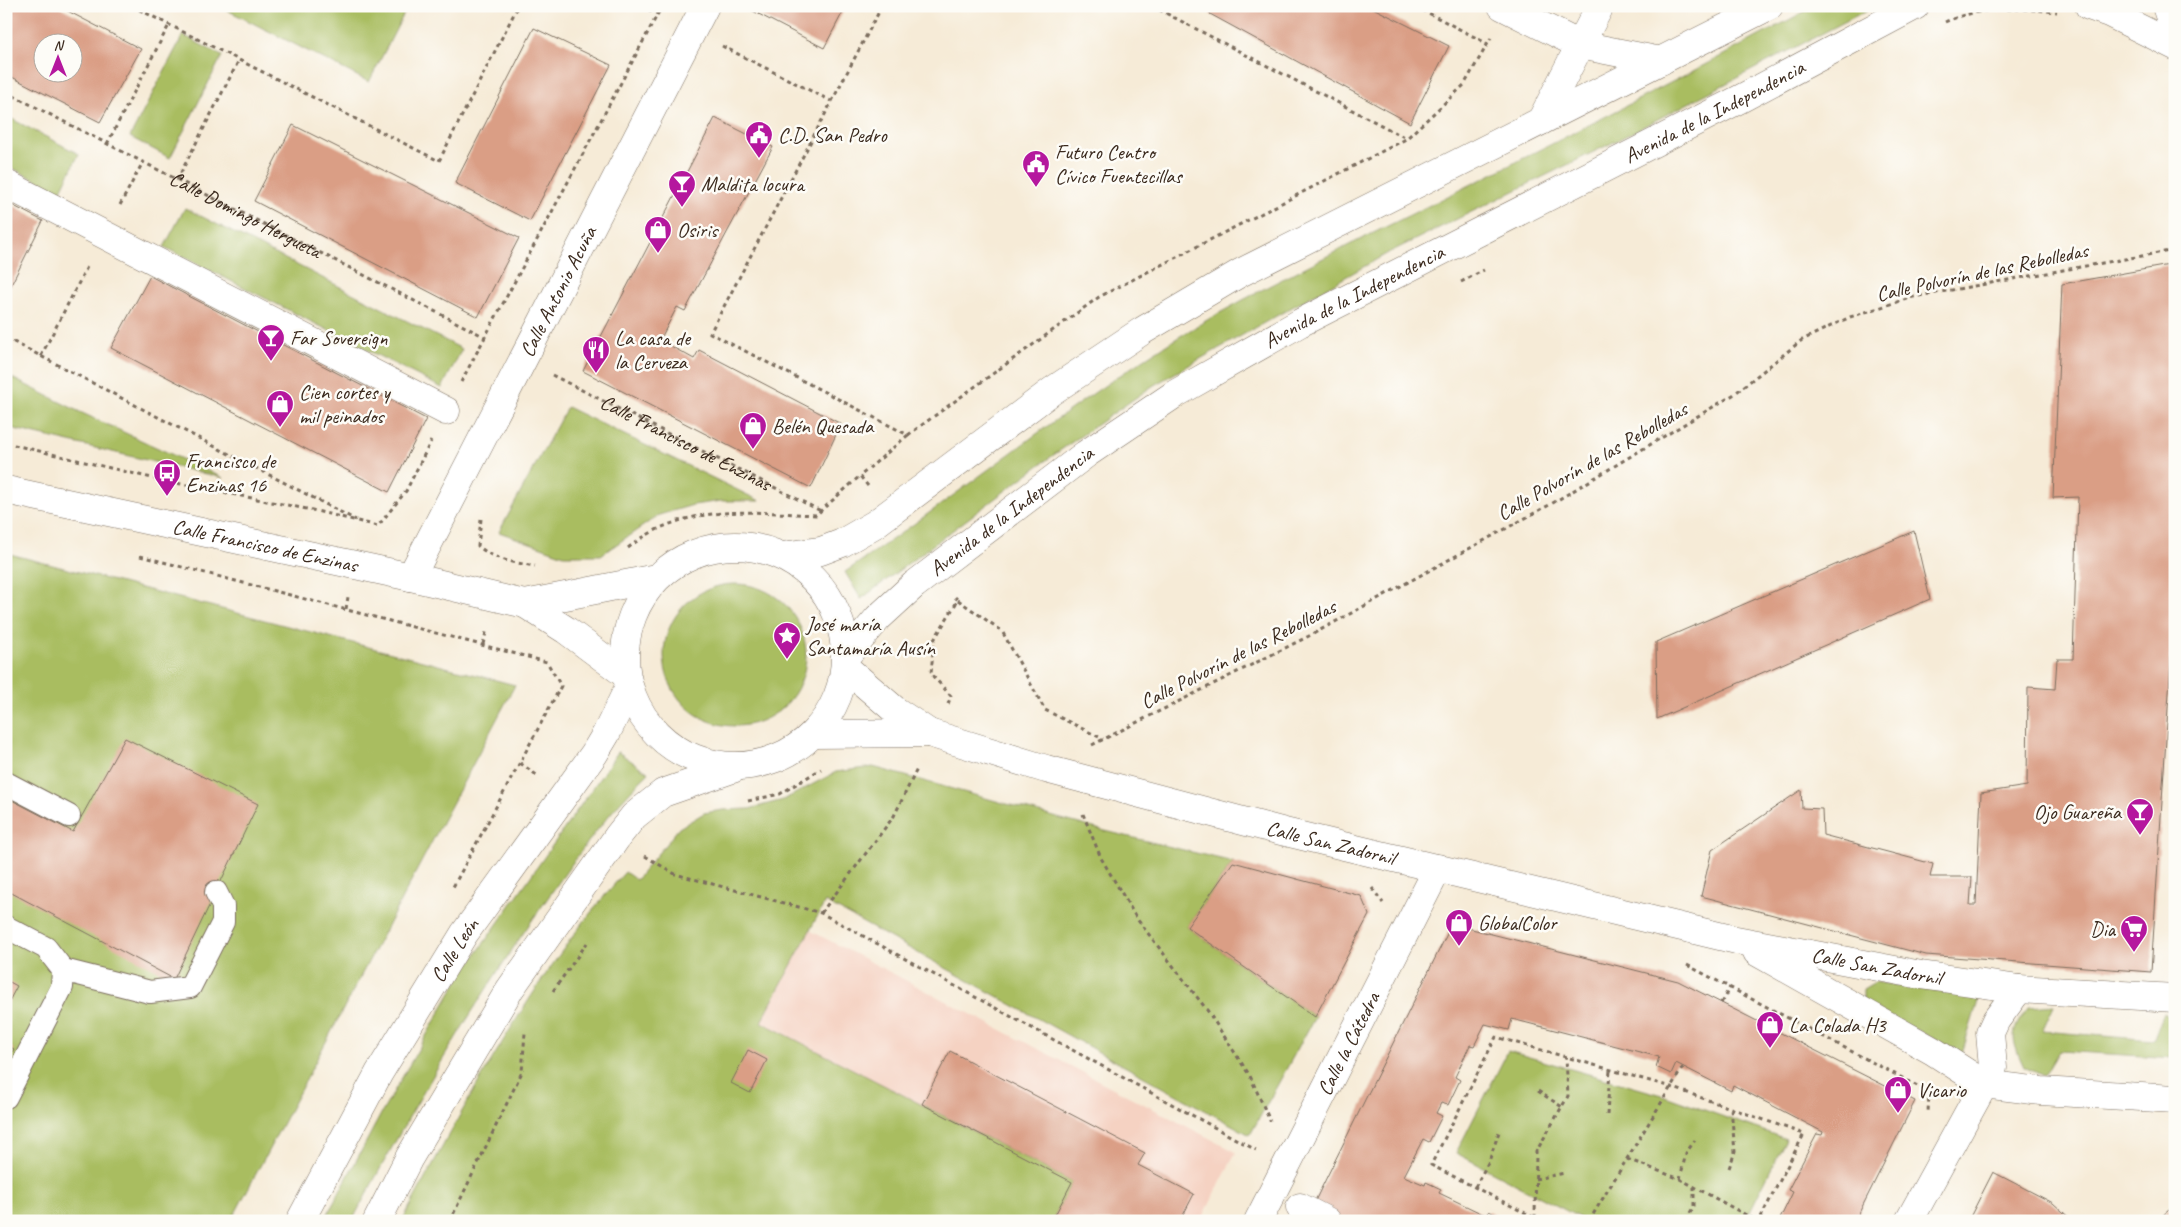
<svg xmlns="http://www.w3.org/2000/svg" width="2181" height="1227" viewBox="0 0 2181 1227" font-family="Caveat,sans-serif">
<rect width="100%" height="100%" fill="#fdfcf7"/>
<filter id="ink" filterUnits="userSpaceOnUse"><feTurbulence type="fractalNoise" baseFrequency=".02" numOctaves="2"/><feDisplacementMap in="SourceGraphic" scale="10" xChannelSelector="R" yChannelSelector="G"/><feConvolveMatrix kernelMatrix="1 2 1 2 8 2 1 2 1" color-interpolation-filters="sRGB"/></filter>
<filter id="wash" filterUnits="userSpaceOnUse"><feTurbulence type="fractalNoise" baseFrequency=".0096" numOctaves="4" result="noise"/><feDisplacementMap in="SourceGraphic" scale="20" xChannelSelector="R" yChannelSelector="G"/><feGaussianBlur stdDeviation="1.12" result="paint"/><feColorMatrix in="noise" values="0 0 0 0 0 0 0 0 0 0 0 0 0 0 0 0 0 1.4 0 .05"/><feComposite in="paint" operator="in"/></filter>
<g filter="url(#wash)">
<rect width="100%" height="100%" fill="#f6ebd7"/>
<!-- built -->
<path fill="#f5d2c2" d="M809 930 1236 1152 1201 1221H657Z"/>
<!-- green -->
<g fill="#a9bd61" stroke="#727440">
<path d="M219 6H408L369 82Z"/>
<path d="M1815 6H1875L1612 143 1390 252 1154 385 1045 461 861 599 845 572C966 491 1075 398 1202 323 1288 273 1379 231 1468 186 1585 128 1700 68 1815 6Z"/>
<path d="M183 35 222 56 170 158 130 137Z"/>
<path d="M6 116 79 154 60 192 6 165Z"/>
<path d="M185 208 462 349 442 388 164 247Z"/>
<path d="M6 375 80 412 223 478 6 427Z"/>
<path d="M567 407 760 501H722L693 505 659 515 601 555H564L499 532Z"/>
<path d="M6 553 515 685 231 1221H6Z"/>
<circle cx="735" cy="655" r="71"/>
<path d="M618 752 649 773C609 810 578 855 547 899 474 1002 411 1110 352 1221H324L381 1114 460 977Z"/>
<path d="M873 767 1101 830 1233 862 1187 927 1315 1017 1250 1135 825 902 761 1022 1072 1182 1052 1221H402C466 1103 535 972 625 872L636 880 679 828 704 813 723 810 749 809 783 800 836 772Z"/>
<path d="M1875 982 1979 998 1962 1053 1863 1003V989Z"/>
<path d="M2054 1005 2042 1031 2153 1040 2164 1013 2175 1021V1058L2059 1051 2044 1076 2024 1067C2011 1039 2009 1032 2029 1007Z"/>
<path d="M1508 1051 1665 1096 1786 1139 1745 1221H1586L1456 1153Z"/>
</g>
<g id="blocks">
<!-- building -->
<g fill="#da9e85" fill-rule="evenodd">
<path d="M6 6H58L141 49 100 122 6 74ZM42 42H72V72H42Z"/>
<path d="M753 6H846L824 48 751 10Z"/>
<path d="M1214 6H1369L1449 46 1410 123 1210 14Z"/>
<path d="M534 28 611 65 530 221 455 183Z"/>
<path d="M715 118 773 147 685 311 677 307 660 340 694 359 699 350 841 424 811 488 583 371Z"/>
<path d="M293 125 519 238 478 317 254 201Z"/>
<path d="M6 202 43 221 6 295Z"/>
<path d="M2175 264V599L2151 972 1926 955 1701 896 1712 850 1801 790 1802 808 1822 809 1823 835 1933 864 1930 877H1972L1970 905H1976L1981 793 2027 786 2028 687 2055 689 2057 659H2073L2078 497 2053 498 2062 284Z"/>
<path d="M150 276 426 419 389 492 111 348Z"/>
<path d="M1914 531 1930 599 1657 719 1656 642Z"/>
<path d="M125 738 258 804 174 979 6 890V797L73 832Z"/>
<path d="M1233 862 1361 896 1369 915 1315 1017 1187 927Z"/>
<path d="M1452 924 1678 981 1915 1101 1855 1221H1779L1793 1192 1788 1190 1817 1134 1822 1135 1823 1132 1733 1085 1731 1091 1676 1063 1671 1074 1656 1067 1659 1057 1512 1019 1509 1030 1485 1024 1474 1046 1470 1045 1455 1077 1460 1080 1448 1105 1441 1103 1436 1113 1442 1116 1429 1142 1423 1139 1404 1176 1425 1185 1426 1182 1441 1189 1439 1193 1487 1216 1489 1211 1507 1221H1340L1312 1207Z"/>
<path d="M6 980 17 986 6 1007Z"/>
<path d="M6 1045 14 1049 6 1064Z"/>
<path d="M748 1050 767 1060 750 1093 731 1083Z"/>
<path d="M950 1051 1145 1153 1138 1165 1194 1194 1180 1221H1052L1072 1182 922 1104Z"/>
<path d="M1993 1172 2053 1203 2073 1221H1968Z"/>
<path d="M2175 1205V1221H2156Z"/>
</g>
</g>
</g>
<g filter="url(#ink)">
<use href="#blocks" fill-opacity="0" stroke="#7c6e5f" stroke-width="1"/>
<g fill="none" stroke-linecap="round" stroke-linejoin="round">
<defs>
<g id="service">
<path d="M6 783 69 816"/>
<path d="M6 927 46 948 63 970 62 987 6 1097"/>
<path d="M63 970 150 992 190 987 223 922V906L216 892"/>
</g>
<g id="pedestrian">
<path d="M6 184 446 411"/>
<path d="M1300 1207 1327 1221"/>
</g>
<g id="minor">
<path d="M1502 6 1580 45 1661 61"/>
<path d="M2089 6 2109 13 2175 46"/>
<path d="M2166 6 2175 33"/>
<path d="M1541 121 1600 6"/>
<path id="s3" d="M6 490 411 577 525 604 566 630 625 674"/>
<path id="s4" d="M411 577 705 6"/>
<path d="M525 604 656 578"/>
<path id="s5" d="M846 668 896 711 929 733 1046 769 1285 832 1736 940 1921 975 2019 989 2175 998"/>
<path d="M813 734 929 733"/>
<path d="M1757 952 1933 1051 1984 1084 2041 1091 2175 1099"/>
<path id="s6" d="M1258 1221 1438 868"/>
<path d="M1909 1221 1993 1068 1990 1033 1996 1020 2019 989"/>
</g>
<g id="secondary">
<circle cx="735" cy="656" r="110"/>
<path d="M783 556 821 551 842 543 875 524 1052 391 1142 331 1240 273 1769 6"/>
<path id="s7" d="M846 656 878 618 914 585 1086 454 1175 394 1300 323 1740 99 1915 6"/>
<path id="s8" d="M300 1221 379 1073 464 934 594 754 606 734 627 691"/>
<path d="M377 1221 409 1158 510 989 618 836 634 816 663 793 735 768"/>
</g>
</defs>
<!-- service casing -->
<use href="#service" stroke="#7c6e5f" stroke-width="24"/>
<!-- pedestrian casing -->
<use href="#pedestrian" stroke="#7c6e5f" stroke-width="29"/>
<!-- minor casing -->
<use href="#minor" stroke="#7c6e5f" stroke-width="29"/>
<!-- secondary casing -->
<use href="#secondary" stroke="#7c6e5f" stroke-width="29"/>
<!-- path -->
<g stroke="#7c6e5f" stroke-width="3" stroke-dasharray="4 4" stroke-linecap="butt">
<path d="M132 6 439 161 518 6"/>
<path d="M641 6 658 14"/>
<path d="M1152 6 1406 138"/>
<path d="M1415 6 1488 44"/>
<path d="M1945 22C1981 6 2019 8 2057 12"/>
<path d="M722 46 831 101"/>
<path id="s1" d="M6 92 485 337"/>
<path d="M107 144 169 25"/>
<path d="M177 180 239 60"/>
<path d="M120 205 143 162"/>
<path d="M1461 282 1484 270"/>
<path d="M6 338 356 520"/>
<path d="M41 356 88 265"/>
<path id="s2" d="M552 375 821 511"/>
<path d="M461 382 662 6"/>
<path d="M908 435 1099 297 1406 139 1464 85 1491 38"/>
<path d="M6 443 156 479 312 510 378 526 406 491 431 441"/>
<path d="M868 486 860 476 908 435 710 333 882 6"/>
<path d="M481 519 478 546C496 561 513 562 535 566"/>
<path d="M628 548C684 503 748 512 816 515L860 476"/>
<path d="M140 556 547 662 561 686 453 887"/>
<path d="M958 600 1002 631 1045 710 1103 739"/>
<path d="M346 609 348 597"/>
<path d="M483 644 487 629"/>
<path d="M948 704 951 696 931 674 934 640 958 600 955 597"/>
<path d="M1092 745 1313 634 1551 504 1733 395 1802 340 1850 317 1913 297 2175 250"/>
<path d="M520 763 538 776"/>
<path d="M748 801 780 794 821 769"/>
<path d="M1083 814 1101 858 1137 919 1207 1010 1250 1076 1270 1121"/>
<path d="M645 856 675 874 821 913 1256 1150"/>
<path d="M1372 888 1383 903"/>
<path d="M821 913 894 816 918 767"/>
<path d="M2173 964 2175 927"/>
<path d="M1687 965 1929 1092 1928 1113"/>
<path d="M553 991 587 943"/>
<path d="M1721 1003 1730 987"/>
<path d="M1538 1091 1562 1107"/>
<path d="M1607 1115 1610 1070"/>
<path d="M1627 1159 1680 1179 1757 1221"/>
<path d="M1729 1168 1735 1152 1731 1108"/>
<path d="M1535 1179 1565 1173"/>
<path d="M1680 1179 1686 1153 1695 1140"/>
<path d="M1475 1187 1489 1161 1499 1132"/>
<path d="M1535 1218 1536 1152 1568 1096 1566 1057"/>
<path d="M1686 1220 1694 1206V1187"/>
<path d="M450 1221 522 1072 525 1033"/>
<path d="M1541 1221 1431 1165 1496 1037 1671 1087 1804 1134 1759 1221"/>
<path d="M1589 1221 1683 1067"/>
<path d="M1653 1221 1656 1216"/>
</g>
<!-- service -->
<use href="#service" stroke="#fff" stroke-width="22"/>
<!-- pedestrian -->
<use href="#pedestrian" stroke="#fff" stroke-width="28"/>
<!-- minor -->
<use href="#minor" stroke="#fff" stroke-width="28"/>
<!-- secondary -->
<use href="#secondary" stroke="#fff" stroke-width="28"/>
</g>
</g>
<!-- icons -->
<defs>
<symbol id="civic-pin" viewBox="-11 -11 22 30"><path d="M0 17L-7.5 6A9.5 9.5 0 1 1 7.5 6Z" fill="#b5179e" stroke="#fdfcf7"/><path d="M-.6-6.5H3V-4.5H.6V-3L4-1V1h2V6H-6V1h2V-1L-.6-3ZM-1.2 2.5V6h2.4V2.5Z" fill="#fff"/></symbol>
<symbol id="bar-pin" viewBox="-11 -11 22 30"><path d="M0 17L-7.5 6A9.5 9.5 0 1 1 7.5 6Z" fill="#b5179e" stroke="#fdfcf7"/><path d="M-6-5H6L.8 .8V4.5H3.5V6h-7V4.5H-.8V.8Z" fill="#fff"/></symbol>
<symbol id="shop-pin" viewBox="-11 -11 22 30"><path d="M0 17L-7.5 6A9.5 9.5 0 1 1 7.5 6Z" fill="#b5179e" stroke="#fdfcf7"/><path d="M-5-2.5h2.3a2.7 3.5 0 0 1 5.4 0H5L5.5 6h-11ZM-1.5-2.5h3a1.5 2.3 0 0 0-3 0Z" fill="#fff"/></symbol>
<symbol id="restaurant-pin" viewBox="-11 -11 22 30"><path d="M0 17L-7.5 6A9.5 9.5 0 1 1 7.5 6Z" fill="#b5179e" stroke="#fdfcf7"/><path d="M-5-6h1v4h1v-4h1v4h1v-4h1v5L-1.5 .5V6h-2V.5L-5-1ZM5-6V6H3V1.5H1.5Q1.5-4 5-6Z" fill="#fff"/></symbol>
<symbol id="bus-pin" viewBox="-11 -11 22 30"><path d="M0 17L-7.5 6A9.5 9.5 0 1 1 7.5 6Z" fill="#b5179e" stroke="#fdfcf7"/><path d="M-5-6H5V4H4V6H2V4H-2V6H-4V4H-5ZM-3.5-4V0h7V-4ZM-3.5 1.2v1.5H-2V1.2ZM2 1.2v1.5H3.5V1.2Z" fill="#fff"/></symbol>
<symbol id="sight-pin" viewBox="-11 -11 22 30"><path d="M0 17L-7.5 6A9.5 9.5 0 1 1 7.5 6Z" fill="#b5179e" stroke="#fdfcf7"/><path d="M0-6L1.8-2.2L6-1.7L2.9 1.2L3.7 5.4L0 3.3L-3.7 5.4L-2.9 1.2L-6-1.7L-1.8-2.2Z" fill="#fff"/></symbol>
<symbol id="supermarket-pin" viewBox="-11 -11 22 30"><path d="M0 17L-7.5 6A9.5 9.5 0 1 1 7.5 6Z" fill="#b5179e" stroke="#fdfcf7"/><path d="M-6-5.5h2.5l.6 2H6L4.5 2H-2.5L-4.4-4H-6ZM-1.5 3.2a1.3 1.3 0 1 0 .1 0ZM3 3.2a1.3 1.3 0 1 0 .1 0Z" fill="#fff"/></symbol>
</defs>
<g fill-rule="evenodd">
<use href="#civic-pin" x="743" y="119" width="32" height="43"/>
<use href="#civic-pin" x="1020" y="148" width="32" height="43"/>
<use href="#bar-pin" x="666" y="168" width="32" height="43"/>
<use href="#shop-pin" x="642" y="214" width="32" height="43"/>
<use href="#bar-pin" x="255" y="322" width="32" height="43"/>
<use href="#restaurant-pin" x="580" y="334" width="32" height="43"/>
<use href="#shop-pin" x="264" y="388" width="32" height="43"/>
<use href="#shop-pin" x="737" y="410" width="32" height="43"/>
<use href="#bus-pin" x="151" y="457" width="32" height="43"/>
<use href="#sight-pin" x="771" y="620" width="32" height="43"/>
<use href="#bar-pin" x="2124" y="796" width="32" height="43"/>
<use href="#shop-pin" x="1443" y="907" width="32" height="43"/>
<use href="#supermarket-pin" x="2118" y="913" width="32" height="43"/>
<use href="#shop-pin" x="1754" y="1009" width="32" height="43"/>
<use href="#shop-pin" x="1882" y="1074" width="32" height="43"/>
</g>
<g text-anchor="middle" stroke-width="5" stroke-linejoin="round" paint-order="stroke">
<!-- street labels -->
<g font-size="21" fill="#3b2a1e" stroke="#fdfcf7">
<text dy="7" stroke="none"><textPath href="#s7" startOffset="1031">Avenida de la Independencia</textPath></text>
<text dy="7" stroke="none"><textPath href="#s1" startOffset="269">Calle Domingo Hergueta</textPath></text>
<text transform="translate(1982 272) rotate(-12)" y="7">Calle Polvorín de las Rebolledas</text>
<text dy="7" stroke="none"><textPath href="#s4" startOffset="321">Calle Antonio Acuña</textPath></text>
<text dy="7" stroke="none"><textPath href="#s7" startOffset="626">Avenida de la Independencia</textPath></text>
<text dy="7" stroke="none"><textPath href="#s2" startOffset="150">Calle Francisco de Enzinas</textPath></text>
<text transform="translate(1592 461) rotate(-30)" y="7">Calle Polvorín de las Rebolledas</text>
<text dy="7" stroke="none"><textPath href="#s7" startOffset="221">Avenida de la Independencia</textPath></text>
<text dy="7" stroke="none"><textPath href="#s3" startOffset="265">Calle Francisco de Enzinas</textPath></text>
<text transform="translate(1238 654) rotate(-27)" y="7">Calle Polvorín de las Rebolledas</text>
<text dy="7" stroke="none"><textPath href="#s5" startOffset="522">Calle San Zadornil</textPath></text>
<text dy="7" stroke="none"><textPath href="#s8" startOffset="312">Calle León</textPath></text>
<text dy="7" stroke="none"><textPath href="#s5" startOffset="1082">Calle San Zadornil</textPath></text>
<text dy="7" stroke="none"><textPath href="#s6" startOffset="199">Calle la Cátedra</textPath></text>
</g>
<!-- poi labels -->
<g font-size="21" fill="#3b2a1e" stroke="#fdfcf7" text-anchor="start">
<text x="778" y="142">C.D. San Pedro</text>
<text x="1055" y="159">Futuro Centro<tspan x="1055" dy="24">Cívico Fuentecillas</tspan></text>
<text x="701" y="191">Maldita locura</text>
<text x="677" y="237">Osiris</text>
<text x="290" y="345">Far Sovereign</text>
<text x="615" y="345">La casa de<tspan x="615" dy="24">la Cerveza</tspan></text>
<text x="299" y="399">Cien cortes y<tspan x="299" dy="24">mil peinados</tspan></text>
<text x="772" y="433">Belén Quesada</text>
<text x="186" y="468">Francisco de<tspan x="186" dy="24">Enzinas 16</tspan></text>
<text x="806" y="631">José maría<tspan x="806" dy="24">Santamaría Ausín</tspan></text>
<text x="2121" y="819" text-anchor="end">Ojo Guareña</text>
<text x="1478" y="930">GlobalColor</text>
<text x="2115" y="936" text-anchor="end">Dia</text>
<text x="1789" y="1032">La Colada H3</text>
<text x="1917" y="1097">Vicario</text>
</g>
</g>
<!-- margin -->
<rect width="2181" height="1227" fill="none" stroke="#fdfcf7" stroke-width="25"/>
<!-- north arrow -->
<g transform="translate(58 58)"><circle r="24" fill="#fdfcf7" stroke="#afa8a0"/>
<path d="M0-4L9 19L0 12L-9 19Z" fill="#b5179e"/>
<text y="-8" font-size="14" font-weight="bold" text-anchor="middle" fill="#3b2a1e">N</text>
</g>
</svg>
